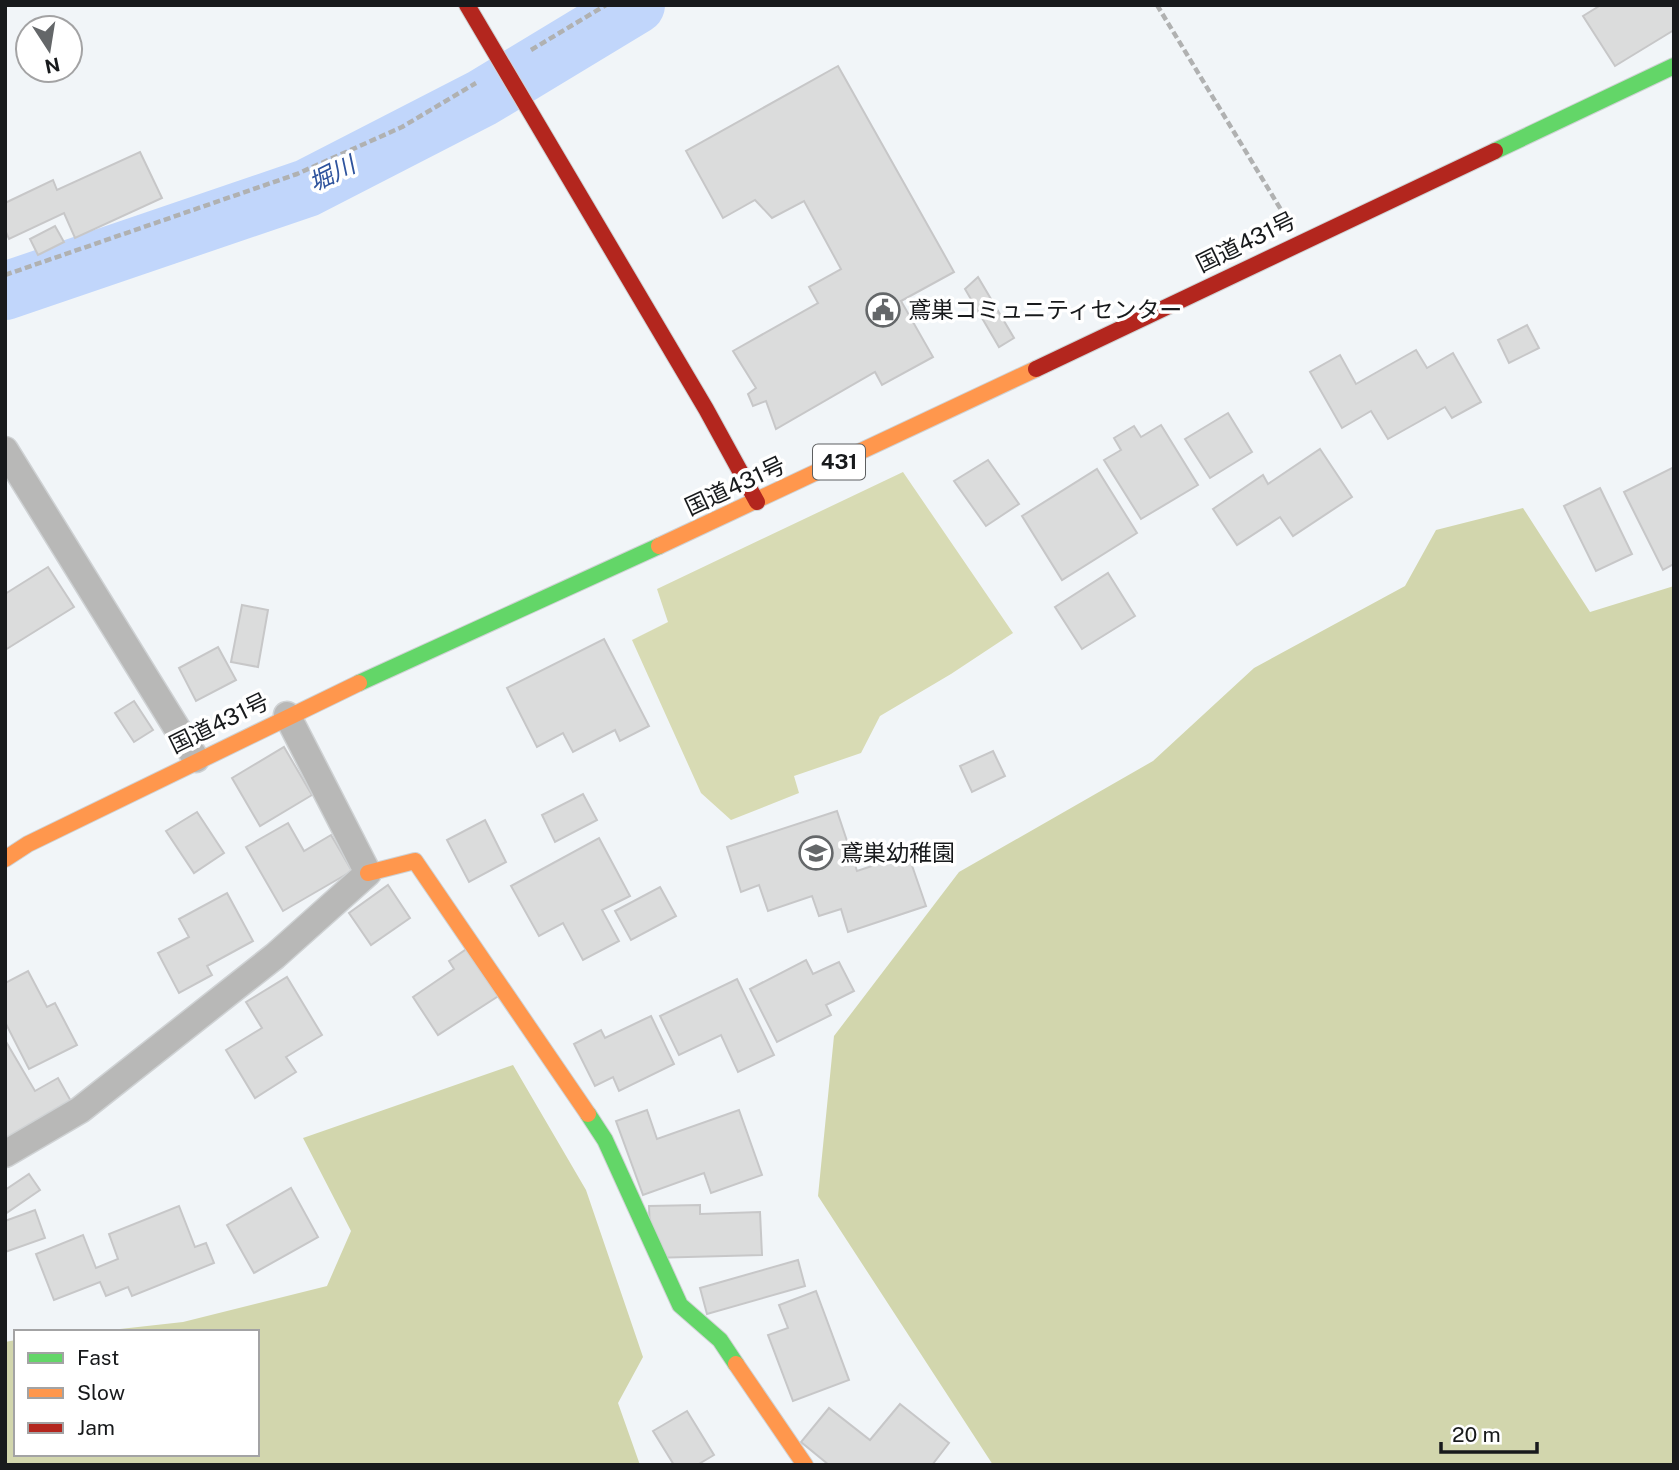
<svg xmlns="http://www.w3.org/2000/svg" width="1679" height="1470" viewBox="0 0 1679 1470" font-family="'Public Sans','Noto Sans JP',sans-serif">
<rect width="100%" height="100%" fill="#f1f5f8"/>
<!-- green -->
<path fill="#d8dbb4" d="M903 472 1013 633 951 674 880 716 861 753 794 776 799 793 731 820 701 793 632 640 668 622 657 589Z"/>
<!-- forest -->
<g fill="#d2d6ad">
<path d="M1523 508 1590 612 1674 586V1465H993L818 1196 834 1036 959 872 1153 761 1254 668 1405 586 1436 530Z"/>
<path d="M513 1065 586 1190 643 1357 618 1403 640 1465H5V1342L16 1340V1454H257V1332H93L183 1322 327 1286 351 1231 303 1138Z"/>
</g>
<g fill="none" stroke-linecap="round" stroke-linejoin="round">
<!-- river -->
<path stroke="#c1d6fb" stroke-width="58" d="M5 291 307 188 482 98 636 5"/>
</g>
<!-- building -->
<g fill="#dbdcdc" stroke="#c7c7c8" stroke-width="2">
<path d="M1601 5H1674V30L1615 66 1583 16Z"/>
<path d="M838 66 954 272 901 301 933 357 882 385 875 372 776 429 766 401 753 406 748 394 756 388 733 351 818 303 809 287 841 269 804 201 772 218 755 200 723 218 686 151Z"/>
<path d="M140 152 162 198 75 238 64 213 9 239 5 230V203L53 180 57 190Z"/>
<path d="M55 226 64 242 38 255 30 239Z"/>
<path d="M978 277 1014 338 999 347 965 289Z"/>
<path d="M1527 325 1539 348 1509 363 1498 340Z"/>
<path d="M1416 350 1427 368 1453 353 1481 402 1452 418 1445 407 1388 439 1371 411 1342 428 1310 372 1340 355 1356 384Z"/>
<path d="M1228 413 1252 452 1210 478 1185 439Z"/>
<path d="M1161 425 1198 485 1141 519 1104 460 1121 450 1114 438 1134 426 1141 437Z"/>
<path d="M1320 449 1352 497 1293 536 1280 517 1237 545 1213 509 1263 475 1268 484Z"/>
<path d="M988 460 1019 504 986 526 954 481Z"/>
<path d="M1674 467V564L1663 570 1624 492Z"/>
<path d="M1097 469 1137 533 1062 580 1022 516Z"/>
<path d="M1600 488 1632 554 1596 571 1564 506Z"/>
<path d="M48 567 74 607 5 650V594Z"/>
<path d="M1108 573 1135 616 1082 649 1055 607Z"/>
<path d="M242 605 268 610 258 667 231 662Z"/>
<path d="M604 639 649 726 620 741 615 730 573 752 563 733 537 747 507 688Z"/>
<path d="M218 647 236 680 196 701 179 668Z"/>
<path d="M134 701 153 730 134 742 115 713Z"/>
<path d="M284 747 312 795 260 826 232 778Z"/>
<path d="M993 751 1005 776 972 792 960 766Z"/>
<path d="M583 794 597 820 555 842 542 815Z"/>
<path d="M837 811 857 871 908 854 926 906 848 932 841 909 819 916 812 896 768 911 759 885 741 892 727 847Z"/>
<path d="M197 812 224 853 194 873 166 831Z"/>
<path d="M485 820 506 862 469 882 447 840Z"/>
<path d="M288 823 304 851 331 835 352 871 283 911 246 847Z"/>
<path d="M599 838 630 896 602 910 619 941 583 960 563 923 539 936 511 886Z"/>
<path d="M388 885 410 918 371 945 349 913Z"/>
<path d="M660 887 676 916 631 940 615 911Z"/>
<path d="M227 893 253 941 207 966 212 975 179 993 158 953 189 937 179 919Z"/>
<path d="M468 948 500 995 438 1035 413 997 454 969 449 961Z"/>
<path d="M806 960 813 974 839 962 854 991 826 1005 831 1015 777 1042 750 989Z"/>
<path d="M28 971 47 1007 55 1003 77 1045 29 1069 5 1022V983Z"/>
<path d="M287 977 322 1035 286 1057 296 1072 255 1098 226 1050 262 1028 246 1002Z"/>
<path d="M737 979 774 1055 738 1072 721 1035 679 1055 660 1016Z"/>
<path d="M651 1016 674 1064 619 1091 613 1077 595 1086 574 1044 601 1030 605 1038Z"/>
<path d="M5 1040 35 1091 58 1078 72 1103 5 1140Z"/>
<path d="M647 1110 657 1139 739 1110 762 1175 711 1193 704 1173 643 1195 616 1121Z"/>
<path d="M29 1174 40 1190 5 1214V1190Z"/>
<path d="M291 1188 318 1237 254 1273 227 1225Z"/>
<path d="M700 1205V1214L760 1212 762 1255 651 1258 649 1206Z"/>
<path d="M179 1206 195 1247 206 1243 214 1263 132 1296 128 1287 106 1296 100 1282 54 1300 36 1254 83 1235 96 1268 118 1259 109 1234Z"/>
<path d="M35 1210 45 1238 5 1252V1221Z"/>
<path d="M798 1260 805 1286 707 1314 700 1288Z"/>
<path d="M816 1291 849 1380 793 1401 768 1335 788 1328 779 1305Z"/>
<path d="M900 1404 949 1443 932 1465H829L801 1442 829 1408 870 1440Z"/>
<path d="M687 1411 714 1455 697 1465H674L653 1431Z"/>
</g>
<g fill="none" stroke-linecap="round" stroke-linejoin="round">
<defs>
<g id="street">
<path d="M5 450 196 759"/>
<path d="M5 1154 80 1110 275 956 368 873 287 715"/>
</g>
<g id="fast">
<path d="M1495 151 1674 66"/>
<path d="M359 683 659 546"/>
<path d="M588 1114 605 1140 680 1305 720 1340 736 1364"/>
</g>
<g id="slow">
<path d="M659 546 1036 369"/>
<path d="M5 859 28 844 359 683"/>
<path d="M368 873 415 861 588 1114"/>
<path d="M736 1364 805 1465"/>
</g>
<g id="jam">
<path d="M467 5 706 409 757 502"/>
<path d="M1036 369 1495 151"/>
</g>
</defs>
<!-- street casing -->
<use href="#street" stroke="#cfd2d4" stroke-width="29"/>
<!-- fast casing -->
<use href="#fast" stroke="#cfd2d4" stroke-width="18"/>
<!-- slow casing -->
<use href="#slow" stroke="#cfd2d4" stroke-width="18"/>
<!-- jam casing -->
<use href="#jam" stroke="#cfd2d4" stroke-width="18"/>
<!-- path -->
<g stroke="#b0b1b1" stroke-width="4.5" stroke-dasharray="7 3.5" stroke-linecap="butt">
<path d="M1157 5 1283 213"/>
<path d="M531 50 606 5"/>
<path d="M5 275 297 174 402 127 476 83"/>
</g>
<!-- street -->
<use href="#street" stroke="#b8b8b7" stroke-width="26"/>
<!-- fast -->
<use href="#fast" stroke="#63d668" stroke-width="16"/>
<!-- slow -->
<use href="#slow" stroke="#ff974d" stroke-width="16"/>
<!-- jam -->
<use href="#jam" stroke="#b3261e" stroke-width="16"/>
</g>
<!-- icons -->
<defs>
<symbol id="civic-ring" viewBox="-11 -11 22 22"><circle r="9.5" fill="#fff" stroke="#646769" stroke-width="1.5"/><path d="M-.6-6.5H3V-4.5H.6V-3L4-1V1h2V6H-6V1h2V-1L-.6-3ZM-1.2 2.5V6h2.4V2.5Z" fill="#646769"/></symbol>
<symbol id="school-ring" viewBox="-11 -11 22 22"><circle r="9.5" fill="#fff" stroke="#646769" stroke-width="1.5"/><path d="M0-5L7-2L0 1L-7-2ZM-4 1L0 2.5L4 1V4Q0 6-4 4Z" fill="#646769"/></symbol>
</defs>
<g fill-rule="evenodd">
<use href="#civic-ring" x="864" y="291" width="38" height="38"/>
<use href="#school-ring" x="797" y="834" width="38" height="38"/>
</g>
<g text-anchor="middle" stroke-width="7" stroke-linejoin="round" paint-order="stroke">
<!-- shield labels -->
<rect fill="#fff" stroke="#5d5f60" stroke-width="2" x="813" y="444.5" width="52" height="35" rx="5"/>
<g font-size="21" font-weight="bold" fill="#181a1c">
<text x="839" y="469">431</text>
</g>
<!-- street labels -->
<g font-size="23" fill="#181a1c" stroke="#fff">
<text transform="translate(1246 242) rotate(-26)" y="8">国道431号</text>
<text transform="translate(735 486) rotate(-25)" y="8">国道431号</text>
<text transform="translate(219 723) rotate(-26)" y="8">国道431号</text>
</g>
<!-- poi labels -->
<g font-size="23" fill="#181a1c" stroke="#fff" text-anchor="start">
<text x="908" y="318">鳶巣コミュニティセンター</text>
<text x="840" y="861">鳶巣幼稚園</text>
</g>
<!-- water labels -->
<g font-size="24" font-style="italic" fill="#2e539d" stroke="#fff">
<text transform="translate(332 174) rotate(-26)" y="8">堀川</text>
</g>
</g>
<!-- border -->
<rect width="1679" height="1470" fill="none" stroke="#181a1c" stroke-width="14"/>
<!-- legend -->
<rect x="14" y="1330" width="245" height="126" fill="#ffffff" stroke="#a3a3a4" stroke-width="2"/>
<rect x="28" y="1353" width="35" height="10" fill="#63d668" stroke="#a3a3a4" stroke-width="2"/>
<text x="77" y="1365" font-size="21" fill="#181a1c">Fast</text>
<rect x="28" y="1388" width="35" height="10" fill="#ff974d" stroke="#a3a3a4" stroke-width="2"/>
<text x="77" y="1400" font-size="21" fill="#181a1c">Slow</text>
<rect x="28" y="1423" width="35" height="10" fill="#b3261e" stroke="#a3a3a4" stroke-width="2"/>
<text x="77" y="1435" font-size="21" fill="#181a1c">Jam</text>
<!-- north arrow -->
<g transform="translate(49 49) rotate(168)"><circle r="33" fill="#ffffff" stroke="#a3a3a4" stroke-width="2"/>
<path d="M0-5L12 26L0 18L-12 26Z" fill="#646769"/>
<text y="-10" font-size="19" font-weight="bold" text-anchor="middle" fill="#181a1c">N</text>
</g>
<!-- scale -->
<path d="M1441 1442v10h96v-10" fill="none" stroke="#181a1c" stroke-width="3.5"/>
<text x="1452" y="1442" font-size="21" fill="#181a1c" stroke="#ffffff" stroke-width="5" paint-order="stroke">20 m</text>
</svg>
